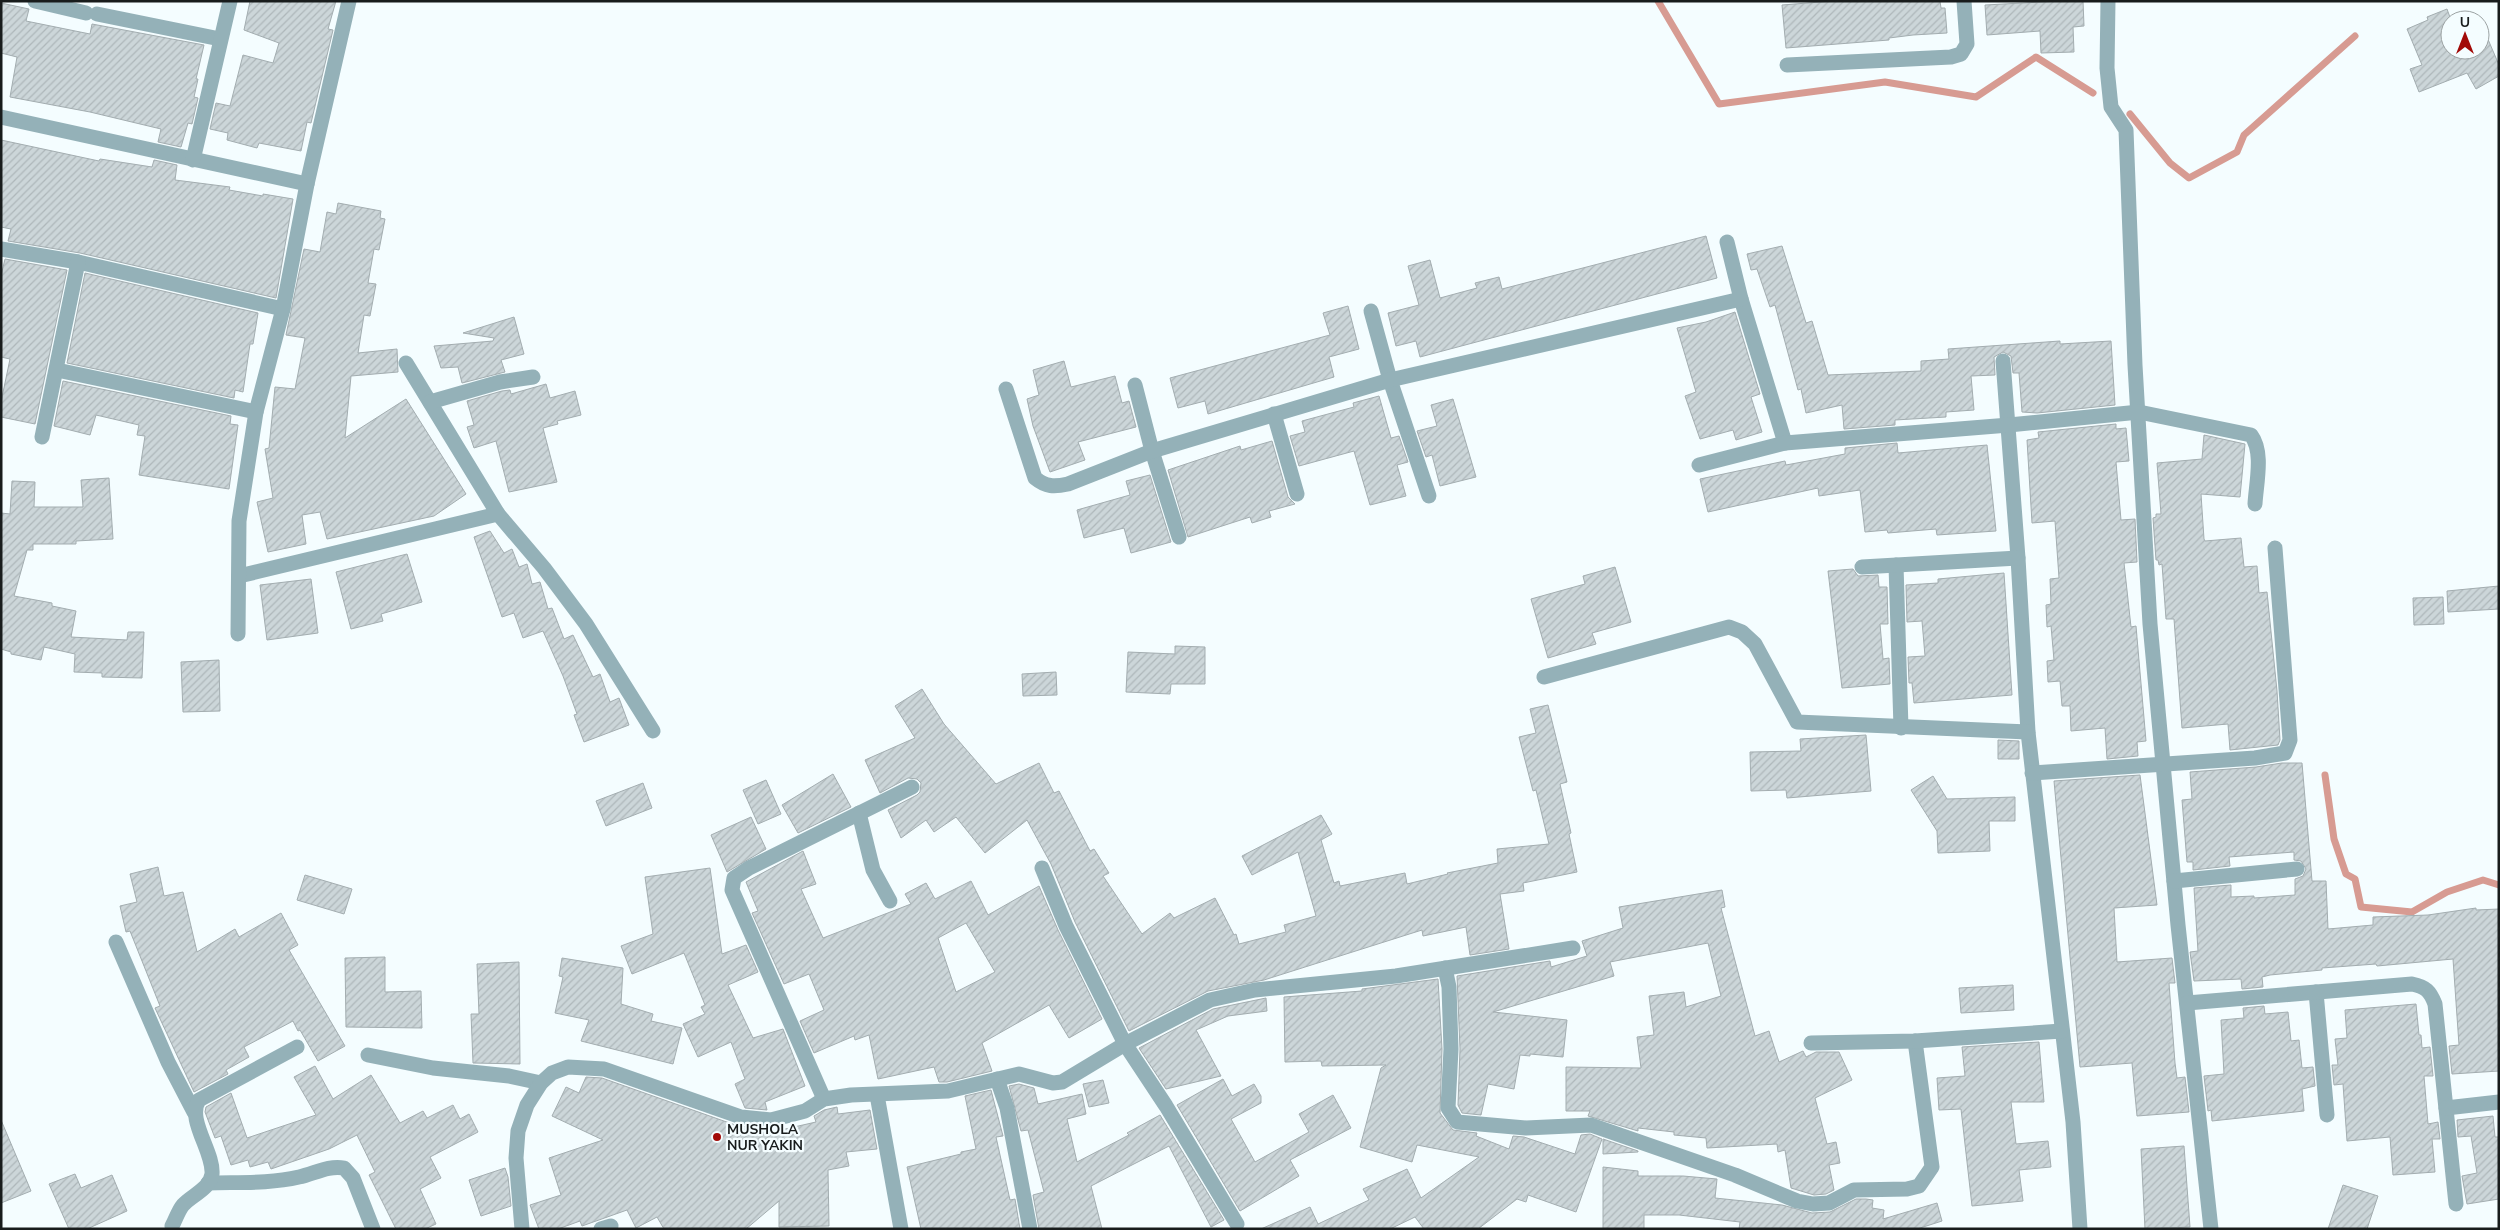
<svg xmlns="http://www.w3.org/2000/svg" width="2500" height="1230" viewBox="0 0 2500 1230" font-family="'Nunito Sans',sans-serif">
<defs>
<pattern id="building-hatch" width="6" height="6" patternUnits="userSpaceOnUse" patternTransform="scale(1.25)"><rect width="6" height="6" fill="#ccd6d9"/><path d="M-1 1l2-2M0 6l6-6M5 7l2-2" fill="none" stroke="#aeb7ba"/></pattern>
</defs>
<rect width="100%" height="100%" fill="#f4fdff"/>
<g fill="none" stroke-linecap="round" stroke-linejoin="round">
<!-- stream -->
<g stroke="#d79b92" stroke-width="7">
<path d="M1658 1 1719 104 1885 82 1976 97 2036 57 2093 93"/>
<path d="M2130 114 2170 163 2189 178 2237 152 2244 135 2355 36"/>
<path d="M2325 775 2334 839 2346 874 2355 879 2361 907 2412 912 2447 892 2483 880 2499 885"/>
</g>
</g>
<!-- building -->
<g fill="url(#building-hatch)" stroke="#a3adb0" fill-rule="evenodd">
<path d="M250 1H336L328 29 333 30 311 123 307 122 301 151 259 143 257 148 227 140 228 133 210 129 216 103 230 106 243 55 273 63 279 43 244 30Z"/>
<path d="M1833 1H1940L1941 8H1945L1947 33 1913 35 1889 38V40L1786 48 1782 5Z"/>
<path d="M2060 1H2083L2084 26 2073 27 2074 52 2041 53 2040 31 1987 35 1985 5Z"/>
<path d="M1 3 29 9 26 21 90 34 92 24 204 45 196 79H198L194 97 198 98 192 124 188 123 181 147 158 142 161 129 90 112 10 97 17 57 1 53Z"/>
<path d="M2447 9 2451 20 2450 50H2480V40L2487 37 2499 65V76L2476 89 2467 73 2419 92 2410 69 2422 65 2407 29 2428 20 2427 17Z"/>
<path d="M1 140 99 161 100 159 152 167 154 160 177 165 175 180 230 187 229 190 263 196V194L293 199 276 298 80 253 8 241 11 229 1 227Z"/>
<path d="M338 203 381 211 380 218 385 219 379 250 374 249 368 283 376 284 370 316 364 315 358 353 397 349 398 372 351 376 345 438 406 399 466 494 434 516 327 539 320 512 302 515 306 544 268 552 257 502 273 498 265 449 269 448 275 387 295 389 305 338 286 335 304 249 320 252 327 212 336 214Z"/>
<path d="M1706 236 1717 278 1420 357 1416 341 1396 346 1388 313 1419 305 1408 266 1430 260 1440 298 1477 288 1475 283 1499 277 1502 289Z"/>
<path d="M1782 246 1806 323 1812 321 1828 375 1921 371V361L1949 359 1948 349 2060 341V344L2111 341 2115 405 2037 413 2022 412 2019 373H2013L2011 356 2003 352 1994 357 1995 375 1971 376 1974 410 1946 412V417L1895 420V425L1844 429 1842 405 1806 413 1801 389 1798 390 1775 305 1770 307 1757 269 1751 270 1747 254Z"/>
<path d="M5 259 67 270 35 424 1 417V402L10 359 1 357V276Z"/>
<path d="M85 273 258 313 253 344H250L243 392 235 390 234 398 67 363Z"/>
<path d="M1348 306 1359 349 1329 357 1334 377 1208 414 1205 401 1178 408 1170 378 1330 335 1323 313Z"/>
<path d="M1735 312 1760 394 1751 397 1762 432 1736 440 1733 430 1700 439 1685 396 1696 392 1677 328 1706 322Z"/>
<path d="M514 317 524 354 501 360 505 372 462 383 458 367 441 368 434 346 493 341 494 338 463 333Z"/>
<path d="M1064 361 1071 387 1115 376 1122 403 1129 401 1136 427 1078 442 1085 460 1050 472 1033 426 1027 399 1039 395 1033 370Z"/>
<path d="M63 381 231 416 230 424 238 425 229 489 139 475 145 436 137 435 139 425 96 415 90 435 54 426Z"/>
<path d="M546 384 550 398 575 391 581 415 557 421 558 424 543 428 557 482 509 492 496 441 474 448 467 427 474 425 467 401 502 391 510 390 511 394Z"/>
<path d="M1379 396 1391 438 1399 436 1408 462 1397 465 1406 496 1370 505 1354 451 1299 466 1290 436 1305 432 1302 421 1354 407 1353 403Z"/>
<path d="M1453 399 1476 477 1440 486 1432 455 1426 457 1417 431 1437 426 1431 405Z"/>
<path d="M2116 424V429L2126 428 2129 461 2116 462 2121 520 2135 519 2137 562 2124 563 2131 627 2136 626 2146 741 2137 742 2138 756 2107 759 2105 728 2071 731 2070 706H2062L2060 681 2048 682 2047 661 2054 660 2051 626 2047 627 2046 605 2051 604 2050 579 2059 578 2055 521 2032 523 2027 440 2039 438 2038 432Z"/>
<path d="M2204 435 2245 444 2240 497 2201 494 2204 539 2205 541 2241 538 2244 567 2257 566 2259 593 2267 592 2277 691 2280 740 2278 745 2230 750 2228 724 2182 728 2174 619H2166L2162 564 2159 565 2158 560H2156L2153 518 2156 517V514H2161L2157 463 2202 459Z"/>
<path d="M1272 441 1288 497 1295 504 1269 511 1271 517 1252 523 1250 517 1188 537 1168 470 1240 446 1241 450Z"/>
<path d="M1897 443 1898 453 1987 445 1996 531 1937 535 1936 529 1888 533 1887 530 1865 532 1860 490 1819 496 1818 488 1708 512 1700 479 1785 461 1786 465 1845 454V448Z"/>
<path d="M1150 475 1171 542 1131 553 1124 528 1084 538 1077 510 1130 495 1126 481Z"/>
<path d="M109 478 113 539 76 541V544H33V550H27L14 596 52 603V606L76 611 71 637 127 640 128 632H144L142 678 102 677V673L74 672 75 654 44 647 41 660 11 654V652L1 649V513L10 514 12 481 35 482 34 507H83L81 480Z"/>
<path d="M490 531 504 553 512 549 519 567 527 564 532 584 540 582 548 609 552 608 564 639 573 635 593 677 600 674 610 702 619 698 629 725 584 742 574 715 577 714 563 676 543 631 523 638 514 613 502 617 474 537Z"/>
<path d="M407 554 422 602 381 614 383 621 351 629 336 572Z"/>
<path d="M1615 567 1631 622 1592 633 1596 644 1548 658 1531 599 1585 584 1583 576Z"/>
<path d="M1853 569 1858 576 1878 575 1879 587H1887L1888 624H1880L1883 659 1889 658 1890 684 1842 688 1828 571Z"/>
<path d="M2004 573 2012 695 1914 703 1912 683H1909L1908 657 1925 656 1922 621 1907 622 1906 585 1938 583V579Z"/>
<path d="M311 579 318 633 267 640 260 585Z"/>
<path d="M2499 586V609L2448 612 2447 591Z"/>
<path d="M2443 597 2444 624 2414 625 2413 598Z"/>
<path d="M1175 646 1205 647V684H1171L1170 694 1126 692 1128 652 1175 654Z"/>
<path d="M219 660 220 711 183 712 181 662Z"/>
<path d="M1056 672 1057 695 1023 696 1022 674Z"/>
<path d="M922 689 944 724 996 784 1039 763 1054 793 1059 791 1090 851 1094 849 1109 873 1103 876 1142 934 1170 913 1174 918 1215 898 1234 935 1236 934 1239 944 1286 932 1284 925 1316 916 1298 852 1252 875 1242 856 1321 815 1332 834 1321 840 1334 883 1339 881 1340 886 1405 873 1407 884 1448 874 1447 873 1498 863 1497 849 1549 844 1536 790 1533 791 1519 737 1536 733 1530 709 1548 705 1567 782 1560 784 1571 833 1569 834 1577 872 1523 883 1524 891 1500 894 1509 949 1470 955 1466 927 1423 936 1422 930 1264 980 1208 991 1129 1031 1075 922 1051 864 1027 820 985 853 956 817 934 832 926 820 901 838 888 810 917 795 920 792 921 783 917 779 908 778 880 793 865 760 915 738 895 706Z"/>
<path d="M1866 735 1871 791 1787 798 1786 790 1751 791 1750 752 1801 751 1800 739Z"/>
<path d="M1998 740 2019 741V759H1998Z"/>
<path d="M2282 763H2302L2312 881H2326L2328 929 2373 925V917L2428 915 2476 908V910L2499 909V1071L2452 1074 2449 1046 2459 1045 2453 959 2377 966 2376 964 2322 968V970L2270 975 2262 977 2263 987 2242 989 2241 979 2194 981 2190 952 2198 951 2194 888 2231 885V897L2254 896V898L2295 895V879L2303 876 2306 869 2301 861 2294 860V852L2229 857 2230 866 2193 870V862H2187L2182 800 2192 799 2190 772 2256 767Z"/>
<path d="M833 774 851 807 798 833 782 805Z"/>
<path d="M2140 775 2157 905 2114 908 2117 962 2172 958 2175 983H2169L2175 1063 2177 1078 2185 1077 2189 1112 2137 1116 2132 1063 2080 1067 2054 781Z"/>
<path d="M1933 776 1947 799 2015 797V821H1989L1990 851 1938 853 1937 831 1911 790Z"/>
<path d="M766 780 781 814 758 824 743 790Z"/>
<path d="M643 783 652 808 606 826 596 801Z"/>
<path d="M751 817 766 849 727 872 711 835Z"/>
<path d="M803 851 816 884 801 889 823 938 911 904 905 894 926 883 935 899 971 881 988 915 1039 886 1058 930 1102 1019 1069 1038 1049 1005 982 1043 992 1071 947 1082H939L934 1067 878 1079 869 1035 855 1040 854 1036 814 1053 800 1021 824 1010 809 974 784 984 752 913 758 911 746 882ZM966 923 995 972 956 992 938 938Z"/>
<path d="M158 867 164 896 183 892 197 952 235 929 239 937 281 913 298 945 289 950 345 1046 318 1061 300 1030 298 1031 293 1021 244 1047 249 1057 226 1070 228 1074 194 1092 155 1008 160 1006 130 931 126 932 120 906 137 902 130 874Z"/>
<path d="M710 868 722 954 746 945 758 972 728 985 753 1038 783 1029 805 1086 765 1102 767 1110 745 1108 735 1084 745 1079 731 1042 698 1057 683 1024 705 1014 701 1007 705 1005 684 953 632 974 621 946 653 934 645 877Z"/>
<path d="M305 875 352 889 344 914 297 900Z"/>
<path d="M1722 890 1725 907 1721 908 1755 1036 1769 1031 1779 1062 1803 1051 1806 1057 1816 1052H1839L1852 1080 1815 1098 1827 1144 1836 1142 1840 1163 1829 1165 1834 1190 1826 1194 1814 1195 1791 1188 1785 1150 1778 1152 1777 1144 1707 1148 1706 1138 1674 1135V1132L1638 1128V1131L1588 1116 1590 1111H1566V1067L1641 1068 1637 1037 1654 1035 1649 996 1684 992 1686 1007 1721 996 1708 943 1610 962 1614 976 1493 1012 1567 1020 1563 1057 1530 1054V1056L1520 1055 1514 1089 1488 1084 1481 1115 1462 1113 1458 1105 1460 1049 1457 976 1550 961 1551 967 1587 956 1582 941 1623 928 1619 907Z"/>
<path d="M385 957V992L421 991 422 1028 346 1027 345 958Z"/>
<path d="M562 958 623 968 621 1004 653 1014 651 1021 682 1028 673 1064 581 1041 589 1020 555 1013 563 977 559 976Z"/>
<path d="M519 962 520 1064 473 1063 471 1014H479L477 964Z"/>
<path d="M1438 979 1442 1049 1440 1113 1453 1130 1477 1133 1476 1136 1509 1149 1513 1136 1524 1137 1575 1154 1581 1135 1590 1134 1602 1139 1576 1212 1528 1195 1526 1202 1517 1199 1478 1229H1424L1415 1217 1390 1229H1261L1310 1207 1318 1224 1369 1200 1363 1189 1407 1169 1421 1198 1479 1157 1417 1145 1412 1162 1360 1147 1381 1068 1386 1065 1322 1066 1321 1061 1285 1062 1284 997 1362 991V989Z"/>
<path d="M2013 985 2014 1010 1961 1013 1959 988Z"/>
<path d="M1266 998 1267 1011 1228 1016 1196 1030 1221 1076 1166 1089 1139 1048 1213 1009Z"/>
<path d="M2416 1004 2419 1035H2421L2422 1048 2430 1047 2433 1076H2424L2428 1124 2438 1122 2440 1139H2432L2435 1172 2393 1175 2390 1137 2347 1141 2343 1084 2334 1085 2332 1065H2338L2335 1039 2347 1038 2345 1010Z"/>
<path d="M2264 1006 2265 1014 2288 1012 2291 1041 2299 1040 2302 1068 2313 1067 2315 1086 2302 1089 2304 1111 2212 1121 2211 1110 2208 1111 2204 1076 2224 1074 2221 1020 2244 1018 2243 1008Z"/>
<path d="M2039 1042 2044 1102H2011L2016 1144 2048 1141 2051 1167 2019 1170 2023 1201 1972 1206 1961 1109 1939 1110 1937 1078 1965 1076 1962 1047Z"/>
<path d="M315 1066 333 1099 371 1075 400 1123 423 1111 427 1118 453 1105 460 1119 469 1114 478 1132 430 1157 441 1178 420 1189 436 1224 425 1229H396L369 1175 375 1172 357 1135 329 1149 271 1169 268 1162 250 1167 248 1160 231 1165 221 1136 215 1138 205 1112 206 1107 231 1093 247 1138 316 1115 294 1077Z"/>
<path d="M586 1077 602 1078 738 1126 771 1129 772 1132 816 1122 814 1116 824 1110 837 1107 838 1114 870 1110 877 1149 846 1152 849 1166 828 1170 829 1226 779 1227V1201L746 1229H664L657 1217 636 1228 627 1210 582 1226 580 1221 558 1229H539L530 1205 561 1195 549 1158 603 1140 552 1116 566 1087 579 1093Z"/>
<path d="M1223 1079 1232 1096 1254 1084 1261 1096V1103L1231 1119 1255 1162 1309 1132 1299 1114 1333 1095 1351 1128 1290 1160 1299 1176 1240 1211 1177 1105Z"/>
<path d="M1103 1080 1109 1103 1089 1107 1083 1084Z"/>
<path d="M1019 1084 1034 1088 1038 1104 1082 1094 1086 1114 1067 1119 1077 1162 1129 1135 1127 1133 1160 1115 1224 1220 1211 1227 1169 1146 1091 1186 1102 1229H1039L1033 1195 1044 1192 1028 1130 1021 1131 1009 1086Z"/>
<path d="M991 1090 1003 1136 996 1137 1010 1200 1015 1199 1020 1229H921L907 1167 961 1154V1152L976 1149 965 1096Z"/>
<path d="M2493 1116 2495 1137H2499V1199L2467 1204 2462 1176 2477 1173 2471 1136 2458 1137 2457 1120Z"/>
<path d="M1 1120 31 1191 1 1203Z"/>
<path d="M1603 1139 1638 1151V1152L1603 1154Z"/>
<path d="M2184 1146 2190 1227 2145 1229 2141 1149Z"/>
<path d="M1603 1167 1638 1171V1176H1683L1717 1179 1715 1198 1782 1205 1812 1213 1830 1212 1856 1199H1866L1873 1200 1872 1208 1884 1210 1883 1219 1937 1203 1942 1221 1917 1229H1739L1740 1222 1679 1215H1644V1229H1603Z"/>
<path d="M505 1168 508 1177 511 1206 481 1216 469 1180Z"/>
<path d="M75 1174 81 1188 112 1175 127 1211 87 1229H69L49 1184Z"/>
<path d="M2343 1185 2378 1196 2367 1229H2328Z"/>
</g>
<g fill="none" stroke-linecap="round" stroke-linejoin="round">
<!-- minor -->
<g stroke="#94b1b8" stroke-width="15">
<path d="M35 1 86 13"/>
<path d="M2108 1 2107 68 2111 107 2126 130 2135 365 2150 624 2178 925 2211 1229"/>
<path d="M97 14 220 39"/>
<path d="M1787 65 1951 57 1961 54 1967 44 1964 1"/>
<path d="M1 117 307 184"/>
<path d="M193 160 230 1"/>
<path d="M1727 242 1741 299 1785 443"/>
<path d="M1 249 78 262 283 309"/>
<path d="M1371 311 1390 380 1429 496"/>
<path d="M2003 361 2018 558 2028 732 2073 1122 2080 1229"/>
<path d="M406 363 498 514 544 568 586 624 653 731"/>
<path d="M57 370 256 412"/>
<path d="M1135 385 1152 451 1179 537"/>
<path d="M1006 389 1035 478C1046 487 1054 487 1068 484L1152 451 1390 380 1741 299"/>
<path d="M430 402 500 382 533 377"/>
<path d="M1274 414 1297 494"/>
<path d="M42 437 78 262"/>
<path d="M1699 465 1785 443 2009 425 2139 412 2251 435C2264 452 2256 484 2255 504"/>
<path d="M1896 565 1901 728"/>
<path d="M1862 567 2018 558"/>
<path d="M239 576 498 514"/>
<path d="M238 634 239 521 256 412 283 309 307 184 349 1"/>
<path d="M1544 677 1729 627 1742 632 1755 644 1797 722 2028 732"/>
<path d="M2032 773 2255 758 2285 753 2290 740 2275 548"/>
<path d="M859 813 873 870 890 901"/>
<path d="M1042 868 1066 926 1125 1044 1166 1106 1237 1224"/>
<path d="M2174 881 2297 869"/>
<path d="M116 942 168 1062 194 1112"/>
<path d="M1445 968 1449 987 1451 1049 1448 1108 1457 1122 1526 1128 1591 1125 1735 1175 1797 1201 1813 1204 1829 1203 1854 1190 1907 1189 1919 1186 1932 1167 1915 1041"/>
<path d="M2316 992 2327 1115"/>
<path d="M2187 1003 2412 984C2426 987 2430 991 2435 1004L2456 1204"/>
<path d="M1811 1043 1915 1041 2062 1031"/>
<path d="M368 1055 433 1068 509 1076 541 1083"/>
<path d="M997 1079 1007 1108 1030 1229"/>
<path d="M877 1095 901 1229"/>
<path d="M824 1099 732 890 734 878 749 868 912 787"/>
<path d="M2446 1108 2499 1102"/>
<path d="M208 1183C238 1182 269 1184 299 1177 314 1174 328 1165 344 1168L353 1178 373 1229"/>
<path d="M172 1226C176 1219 178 1211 183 1205 192 1195 210 1189 212 1174 214 1152 186 1119 199 1100L297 1047"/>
<path d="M522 1229 516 1158 518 1131 527 1105 541 1083 552 1073 568 1067 604 1069 741 1117 771 1120 805 1111 824 1099 851 1095 948 1091 1019 1074 1053 1083 1062 1082 1125 1044 1210 1000 1255 990 1396 976 1573 948"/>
<path d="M601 1229 611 1226"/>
</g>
</g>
<!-- markers -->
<circle fill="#a20a07" stroke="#f4fdff" stroke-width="2" cx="717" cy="1137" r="5"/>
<g text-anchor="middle" stroke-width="4.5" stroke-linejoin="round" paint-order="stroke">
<!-- poi labels -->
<g font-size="14" font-weight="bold" fill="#181c1c" stroke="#f4fdff" text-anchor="start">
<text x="727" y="1134">MUSHOLA<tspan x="727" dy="16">NUR YAKIN</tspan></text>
</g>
</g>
<!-- border -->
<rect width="2500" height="1230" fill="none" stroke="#181c1c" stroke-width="5"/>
<!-- north arrow -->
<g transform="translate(2465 35)"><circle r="24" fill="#f4fdff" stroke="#9ca3a4"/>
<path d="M0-4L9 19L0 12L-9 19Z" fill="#a20a07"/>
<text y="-8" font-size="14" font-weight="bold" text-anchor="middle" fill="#181c1c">U</text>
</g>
</svg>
